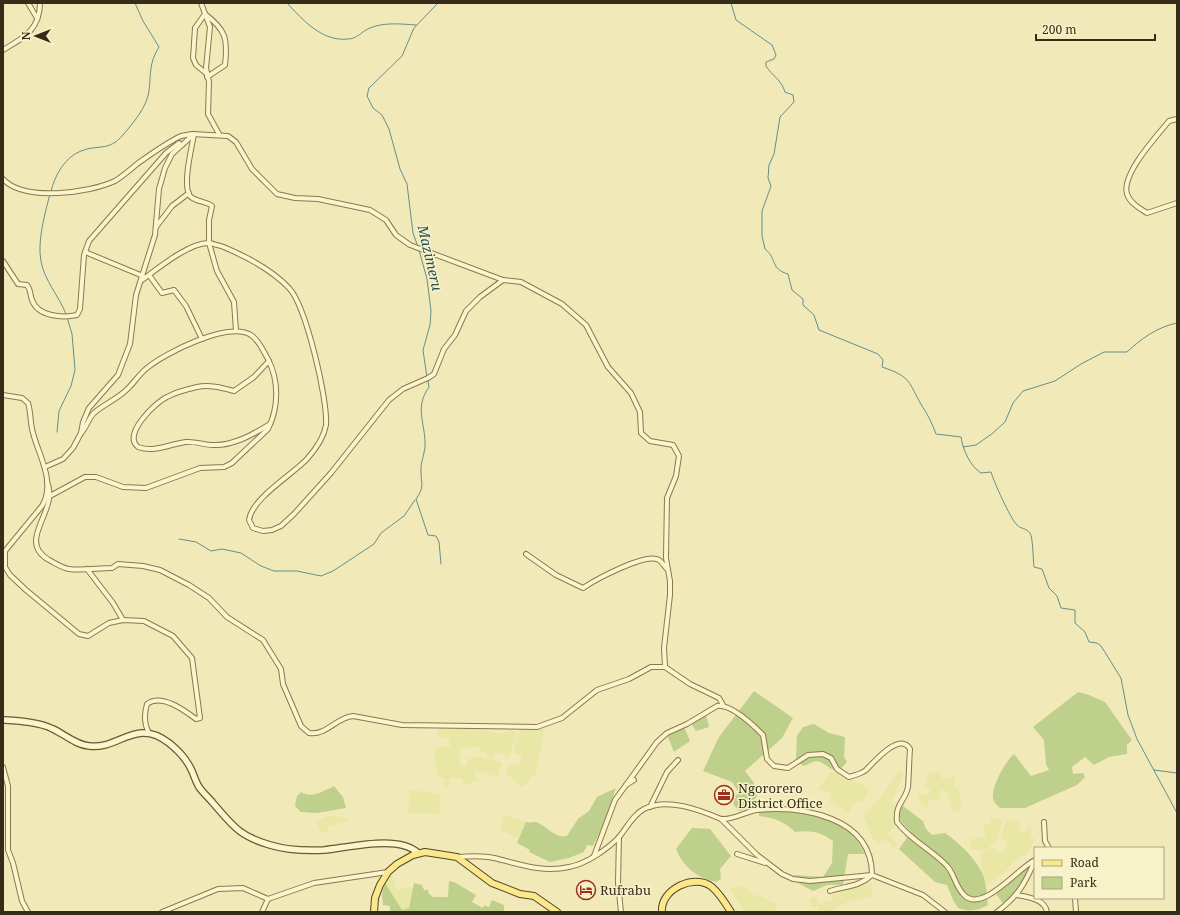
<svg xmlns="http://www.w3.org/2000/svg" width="1180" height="915" viewBox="0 0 1180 915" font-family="'Noto Serif',serif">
<rect width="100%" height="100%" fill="#f2e9b9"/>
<!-- farmland -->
<g fill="#e8e7a5">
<path d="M439 726 480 728 499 734 510 730 517 732 509 758 505 757 506 755 495 752 493 758 486 756V752H481L480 746 459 750 461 766H467V759L481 757 502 763 497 778 494 776 475 770 474 777 477 779 476 781 463 785V779L450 778 449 787H444L445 779 438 776 433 751 439 747H450L449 739 443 738 437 734Z"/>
<path d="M544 729 536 775H533L527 784 522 787 505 773 511 765 519 764 522 756 514 753 516 739 520 730Z"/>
<path d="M830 772 837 773 870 789 864 800 859 803 854 802 849 813 829 801 833 793 819 789Z"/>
<path d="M899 772 904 774 891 803 895 805 897 825 888 833 897 844 894 848 885 839 878 844 872 838 863 816 877 802Z"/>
<path d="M939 772 943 779 955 777 954 788 959 789 962 810 953 812 947 791 940 790 939 800 929 799 927 808 921 804 917 794 929 795 930 789 924 788 928 773Z"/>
<path d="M410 790 441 794 439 814 408 813Z"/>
<path d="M505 815 526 822 519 838 500 830Z"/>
<path d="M328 816 344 817 348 821 328 826V831L324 832 319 831 316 821Z"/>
<path d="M992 818 1003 819 997 840 986 850H972L969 840 986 836 983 826 990 824Z"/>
<path d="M1006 820 1020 822 1019 831 1026 832 1027 826 1031 827V837L1035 839 1025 856 1022 854 1004 873 984 885 980 855 993 847 1001 853 1009 842 1001 837Z"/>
<path d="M391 874 397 889 413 888 409 908 402 910 385 883Z"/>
<path d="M872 883V897L849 901 829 912H820L818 906 812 908 810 898 816 897 819 904 834 899 832 894 841 891Z"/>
<path d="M744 885 756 897 758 895 777 904 774 912H744L730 889Z"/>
</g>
<!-- green -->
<g fill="#bed08c">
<path d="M754 691 793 718 782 738 745 771 754 783 757 796 750 808 739 811 733 804 738 791 732 782 703 771 719 737Z"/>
<path d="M1078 692 1089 695 1105 702 1132 740 1127 745V754L1109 757 1094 765 1085 757 1072 767 1073 774 1083 773 1085 777 1077 785 1025 808H1000C997 805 994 803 993 798 991 787 1006 760 1014 754L1031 776 1049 770 1046 764 1044 740 1033 727Z"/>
<path d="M706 714 709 727 696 731 691 723Z"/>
<path d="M814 724 829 733 845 737 844 757 847 762C833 780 827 761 816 761 811 762 808 765 803 766L796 759 797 736 803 727Z"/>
<path d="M684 727 690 741 674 752 667 735Z"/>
<path d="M334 786 343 797 346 808 317 813 301 812 295 806 297 796 301 792C311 799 324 791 334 786Z"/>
<path d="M616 788 605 821 593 846 587 845 584 852 569 858 550 862 529 852 530 850 517 843 526 822C529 823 533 822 536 822 546 825 555 839 567 836L578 819 589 811 597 797Z"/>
<path d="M903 806 923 821 926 829 932 835 945 833C958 842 972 855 980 869 986 878 987 895 988 905 978 911 969 912 958 908L953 900 947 885 935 882 899 849 911 832 900 820 899 811Z"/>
<path d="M759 811C799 812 847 812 865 854H848L843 885H827L813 891 798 883 794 875 823 877 832 863 833 841C820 832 811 830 795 832 784 821 774 818 759 816Z"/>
<path d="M692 828 710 829 731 856 720 869 721 879 716 882C697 878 683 867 676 849Z"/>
<path d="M1030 866 1019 889 1004 905 996 894 1026 867Z"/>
<path d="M449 881 454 882 476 895 472 902 483 908 484 905 489 907 492 900 504 905V912H390V906L383 905 382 894 385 883 402 910 409 908 414 883 422 885 424 890H428L429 894 433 897H448Z"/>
</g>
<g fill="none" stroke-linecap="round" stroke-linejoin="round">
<!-- stream -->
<g stroke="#658f8b" stroke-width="1">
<path d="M287 3C303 20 322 42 348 39 357 39 362 31 370 28 384 22 401 24 416 25"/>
<path d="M731 3 736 20 772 45 776 55 774 59 766 62V66C773 77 781 79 785 92L793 95 794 102 780 117 774 154 769 165 768 178 771 186 762 211V236L765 249C777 258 770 269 788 274L792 290 803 299V305L814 315 819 330 878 354 883 360 882 367C912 377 908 382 922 406 928 415 932 423 936 434L961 437C963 450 970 466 981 473L991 472C994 482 1010 518 1017 525 1021 529 1026 528 1030 533 1033 537 1033 560 1034 567L1042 569 1049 588 1057 596 1061 608 1075 610V623L1085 632 1089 642 1097 643 1101 646 1121 678 1128 715 1137 739 1177 813"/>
<path d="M51 191C55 175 65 157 81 151 99 144 108 152 123 135 133 123 147 107 149 91 151 73 149 63 159 47L143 21 135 3"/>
<path d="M50 194C45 213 37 242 41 261 44 280 59 296 66 314"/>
<path d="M418 247 413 233 407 184 400 169 389 129 382 115 373 108 367 96 369 88 402 56 414 28 438 3"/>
<path d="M419 250 427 279 431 311 430 325 423 350 427 378"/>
<path d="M428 381 429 387C415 407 424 420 425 441 426 452 420 462 421 472 421 485 425 486 416 499L428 535 436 536 439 542 441 564"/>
<path d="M57 432 59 411 71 386 75 370 72 334 67 317"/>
<path d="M963 447 976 445 993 433 1005 422 1013 403 1023 391 1055 381 1081 364 1104 352H1127C1141 339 1157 327 1177 323"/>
<path d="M179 539 196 542 211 551 222 549 241 553 261 566 274 571H297L321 576 333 571 374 544 381 533 404 516 415 500"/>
<path d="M1154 770 1177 773"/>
</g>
<defs>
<g id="minor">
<path d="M28 3 37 18"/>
<path d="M201 3 210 27 206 68 209 82 208 114 219 134"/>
<path d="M3 50C23 38 40 30 40 3"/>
<path d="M207 74 196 65 193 58 195 28 205 14C226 30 228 39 225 65L207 77"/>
<path d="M1177 119 1169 121C1157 136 1121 174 1127 194 1130 203 1139 208 1147 213L1177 203"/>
<path d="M194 134C192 147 182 185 190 196 195 202 207 201 212 206L209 220V242C213 245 220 245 226 248 247 257 273 271 289 288 306 306 328 400 326 425 324 437 315 450 307 459 292 475 252 498 249 520L253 528 263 531 272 530 281 526 294 514 331 473 389 400 403 389 428 378 434 374 444 349 455 335 466 311 480 297 503 280"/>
<path d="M3 179C24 202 89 193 115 181 123 176 130 170 137 164 151 154 166 143 181 136L192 134 228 136 236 142 252 169 277 194 295 198 318 199 370 210 386 220 396 235 410 245 503 280 521 282 562 304 586 325 608 367 631 393 640 412 641 433 650 441 673 445 679 456 676 476 667 498 666 558 670 581V595L664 648 665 667"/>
<path d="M156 227 172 206 189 193"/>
<path d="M85 252 143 276"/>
<path d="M3 261 18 284 27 285C31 290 30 295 32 300 38 317 63 318 77 315L80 309 84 255 89 241 166 153 179 143"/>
<path d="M149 275 162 293 174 290 186 306 202 339"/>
<path d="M142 280C157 269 190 242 209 243L217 271 234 302 236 331"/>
<path d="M269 361 254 377 234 391C223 388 209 384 197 387 188 389 176 392 167 397 156 402 122 434 138 447 155 453 169 444 186 442 195 441 204 445 213 445 233 446 254 434 270 424"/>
<path d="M3 395 22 398 28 403C31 412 30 423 33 433 39 456 56 482 42 506L5 551V567L10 575 26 590 79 634 88 636 109 623 123 620 144 621 173 636 192 658 200 718 196 719C184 710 161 693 147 704 144 714 144 724 149 733"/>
<path d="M45 467 63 459 73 448 81 433 83 422 89 408 118 375 130 344 136 295 155 235 159 189 165 168 172 154 194 134"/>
<path d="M47 482C60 511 15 540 49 560 55 563 62 568 69 569 82 571 98 568 112 568L118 564 143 566 160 570 189 585 209 598 227 617 263 640 281 669 283 684 301 726 309 733C326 736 337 717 353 716L402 725 537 727 562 718 597 690 629 679 651 667H665L690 684 719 698 723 705"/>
<path d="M50 496 85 477H96L123 487 146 488 200 468 224 467 232 463 268 429C279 407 279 381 268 359 263 351 259 340 251 335 228 321 165 353 147 368 138 375 133 385 124 392 115 400 103 405 94 413 88 419 87 427 81 433"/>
<path d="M526 554 556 575 583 588C595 580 646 552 659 560 662 562 665 567 667 569"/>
<path d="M87 569 113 603 123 620"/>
<path d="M3 767 8 786V850L13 863 22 901 28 912"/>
<path d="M626 785 657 742 667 733 687 724 717 706C731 704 753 725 763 735L767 759 774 766 788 768 808 755 823 754 831 758 837 769 849 777C855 775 861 774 866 770 874 762 900 731 910 749 909 762 909 775 908 787 905 802 895 803 897 822 910 840 932 850 947 866 954 873 955 886 964 895 982 914 1019 867 1035 860"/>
<path d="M650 807 667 772 678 760"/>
<path d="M721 819 757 855 782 874 793 879 810 881 872 875 923 895 945 912"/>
<path d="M1044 822 1045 841 1049 848"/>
<path d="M619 837 618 883 621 912"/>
<path d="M737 854 765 863"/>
<path d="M594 856 615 800 626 785 634 780"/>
<path d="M457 857C469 856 482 855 494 858 519 864 542 873 569 867 586 864 608 849 620 836 627 827 634 814 644 809 667 797 700 810 721 819 734 820 744 812 757 810 802 806 872 816 872 875 859 887 845 886 830 891"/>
<path d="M1017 895C1028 897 1045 899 1047 912"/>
<path d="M1075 898 1076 912"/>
<path d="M162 912 218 889 243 888 268 899 314 883 388 872"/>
<path d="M262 912 268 899"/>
<path d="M997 912C1018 896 1025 884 1035 860"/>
</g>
<path id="secondary" d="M3 720C19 721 39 722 53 729 64 734 76 745 89 746 119 750 136 717 169 743 178 750 187 760 192 771 194 776 196 782 199 787 203 793 209 798 213 803 233 826 239 836 270 845 287 850 306 851 324 850 347 848 399 834 418 853"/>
<g id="primary">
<path d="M374 912 375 898 380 885 388 872 397 864 413 855 425 852 457 857 492 883 520 894 534 896 557 912"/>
<path d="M662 912C660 889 695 873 712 887 720 894 726 904 731 912"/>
</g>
</defs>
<!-- minor casing -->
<use href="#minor" stroke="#897852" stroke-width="6"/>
<!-- secondary casing -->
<use href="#secondary" stroke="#6a5836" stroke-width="8"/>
<!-- primary casing -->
<use href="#primary" stroke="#564428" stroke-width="8"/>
<!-- minor -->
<use href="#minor" stroke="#fcf5cc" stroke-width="4"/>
<!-- secondary -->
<use href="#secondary" stroke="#fcf5cc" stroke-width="5.5"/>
<!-- primary -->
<use href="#primary" stroke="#fae88b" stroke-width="6"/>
</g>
<!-- icons -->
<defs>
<symbol id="office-ring" viewBox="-11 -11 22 22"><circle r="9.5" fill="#f8f2c9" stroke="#9d2f1d" stroke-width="1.5"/><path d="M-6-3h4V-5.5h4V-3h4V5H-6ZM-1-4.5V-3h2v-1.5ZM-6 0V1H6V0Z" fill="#9d2f1d"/></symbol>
<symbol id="hotel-ring" viewBox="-11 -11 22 22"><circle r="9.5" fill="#f8f2c9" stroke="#9d2f1d" stroke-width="1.5"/><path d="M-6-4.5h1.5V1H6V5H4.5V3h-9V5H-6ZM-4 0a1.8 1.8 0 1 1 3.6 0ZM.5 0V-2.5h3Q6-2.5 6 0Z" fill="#9d2f1d"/></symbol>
</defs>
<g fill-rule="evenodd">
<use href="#office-ring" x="713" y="784" width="22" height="22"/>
<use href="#hotel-ring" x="575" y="879" width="22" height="22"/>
</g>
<g text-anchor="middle" stroke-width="3" stroke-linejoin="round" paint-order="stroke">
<!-- poi labels -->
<g font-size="13" fill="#362c19" stroke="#f8f2c9" text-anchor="start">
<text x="738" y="793">Ngororero<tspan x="738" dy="15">District Office</tspan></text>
<text x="600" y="895">Rufrabu</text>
</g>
<!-- water labels -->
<g font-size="14" font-style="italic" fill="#265358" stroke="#f8f2c9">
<text transform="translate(430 258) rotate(77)" y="5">Mazimeru</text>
</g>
</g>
<!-- border -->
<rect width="1180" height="915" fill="none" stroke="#362c19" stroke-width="8"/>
<!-- legend -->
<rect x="1034" y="847" width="130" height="52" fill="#f8f2c9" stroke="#aaa383"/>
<rect x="1042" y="860" width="20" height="6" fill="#fae88b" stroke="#aaa383"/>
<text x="1070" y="867" font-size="12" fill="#362c19">Road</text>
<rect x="1042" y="877" width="20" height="12" fill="#bed08c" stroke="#aaa383"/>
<text x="1070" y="887" font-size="12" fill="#362c19">Park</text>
<!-- north arrow -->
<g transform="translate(36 36) rotate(270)" stroke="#f8f2c9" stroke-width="3" paint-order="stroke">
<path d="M0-3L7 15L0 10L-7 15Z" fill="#362c19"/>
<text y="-6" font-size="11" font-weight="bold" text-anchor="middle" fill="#362c19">N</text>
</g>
<!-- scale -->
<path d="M1036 34v6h119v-6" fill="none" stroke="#362c19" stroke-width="2"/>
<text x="1042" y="34" font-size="12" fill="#362c19" stroke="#f8f2c9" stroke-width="3" paint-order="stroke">200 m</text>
</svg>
